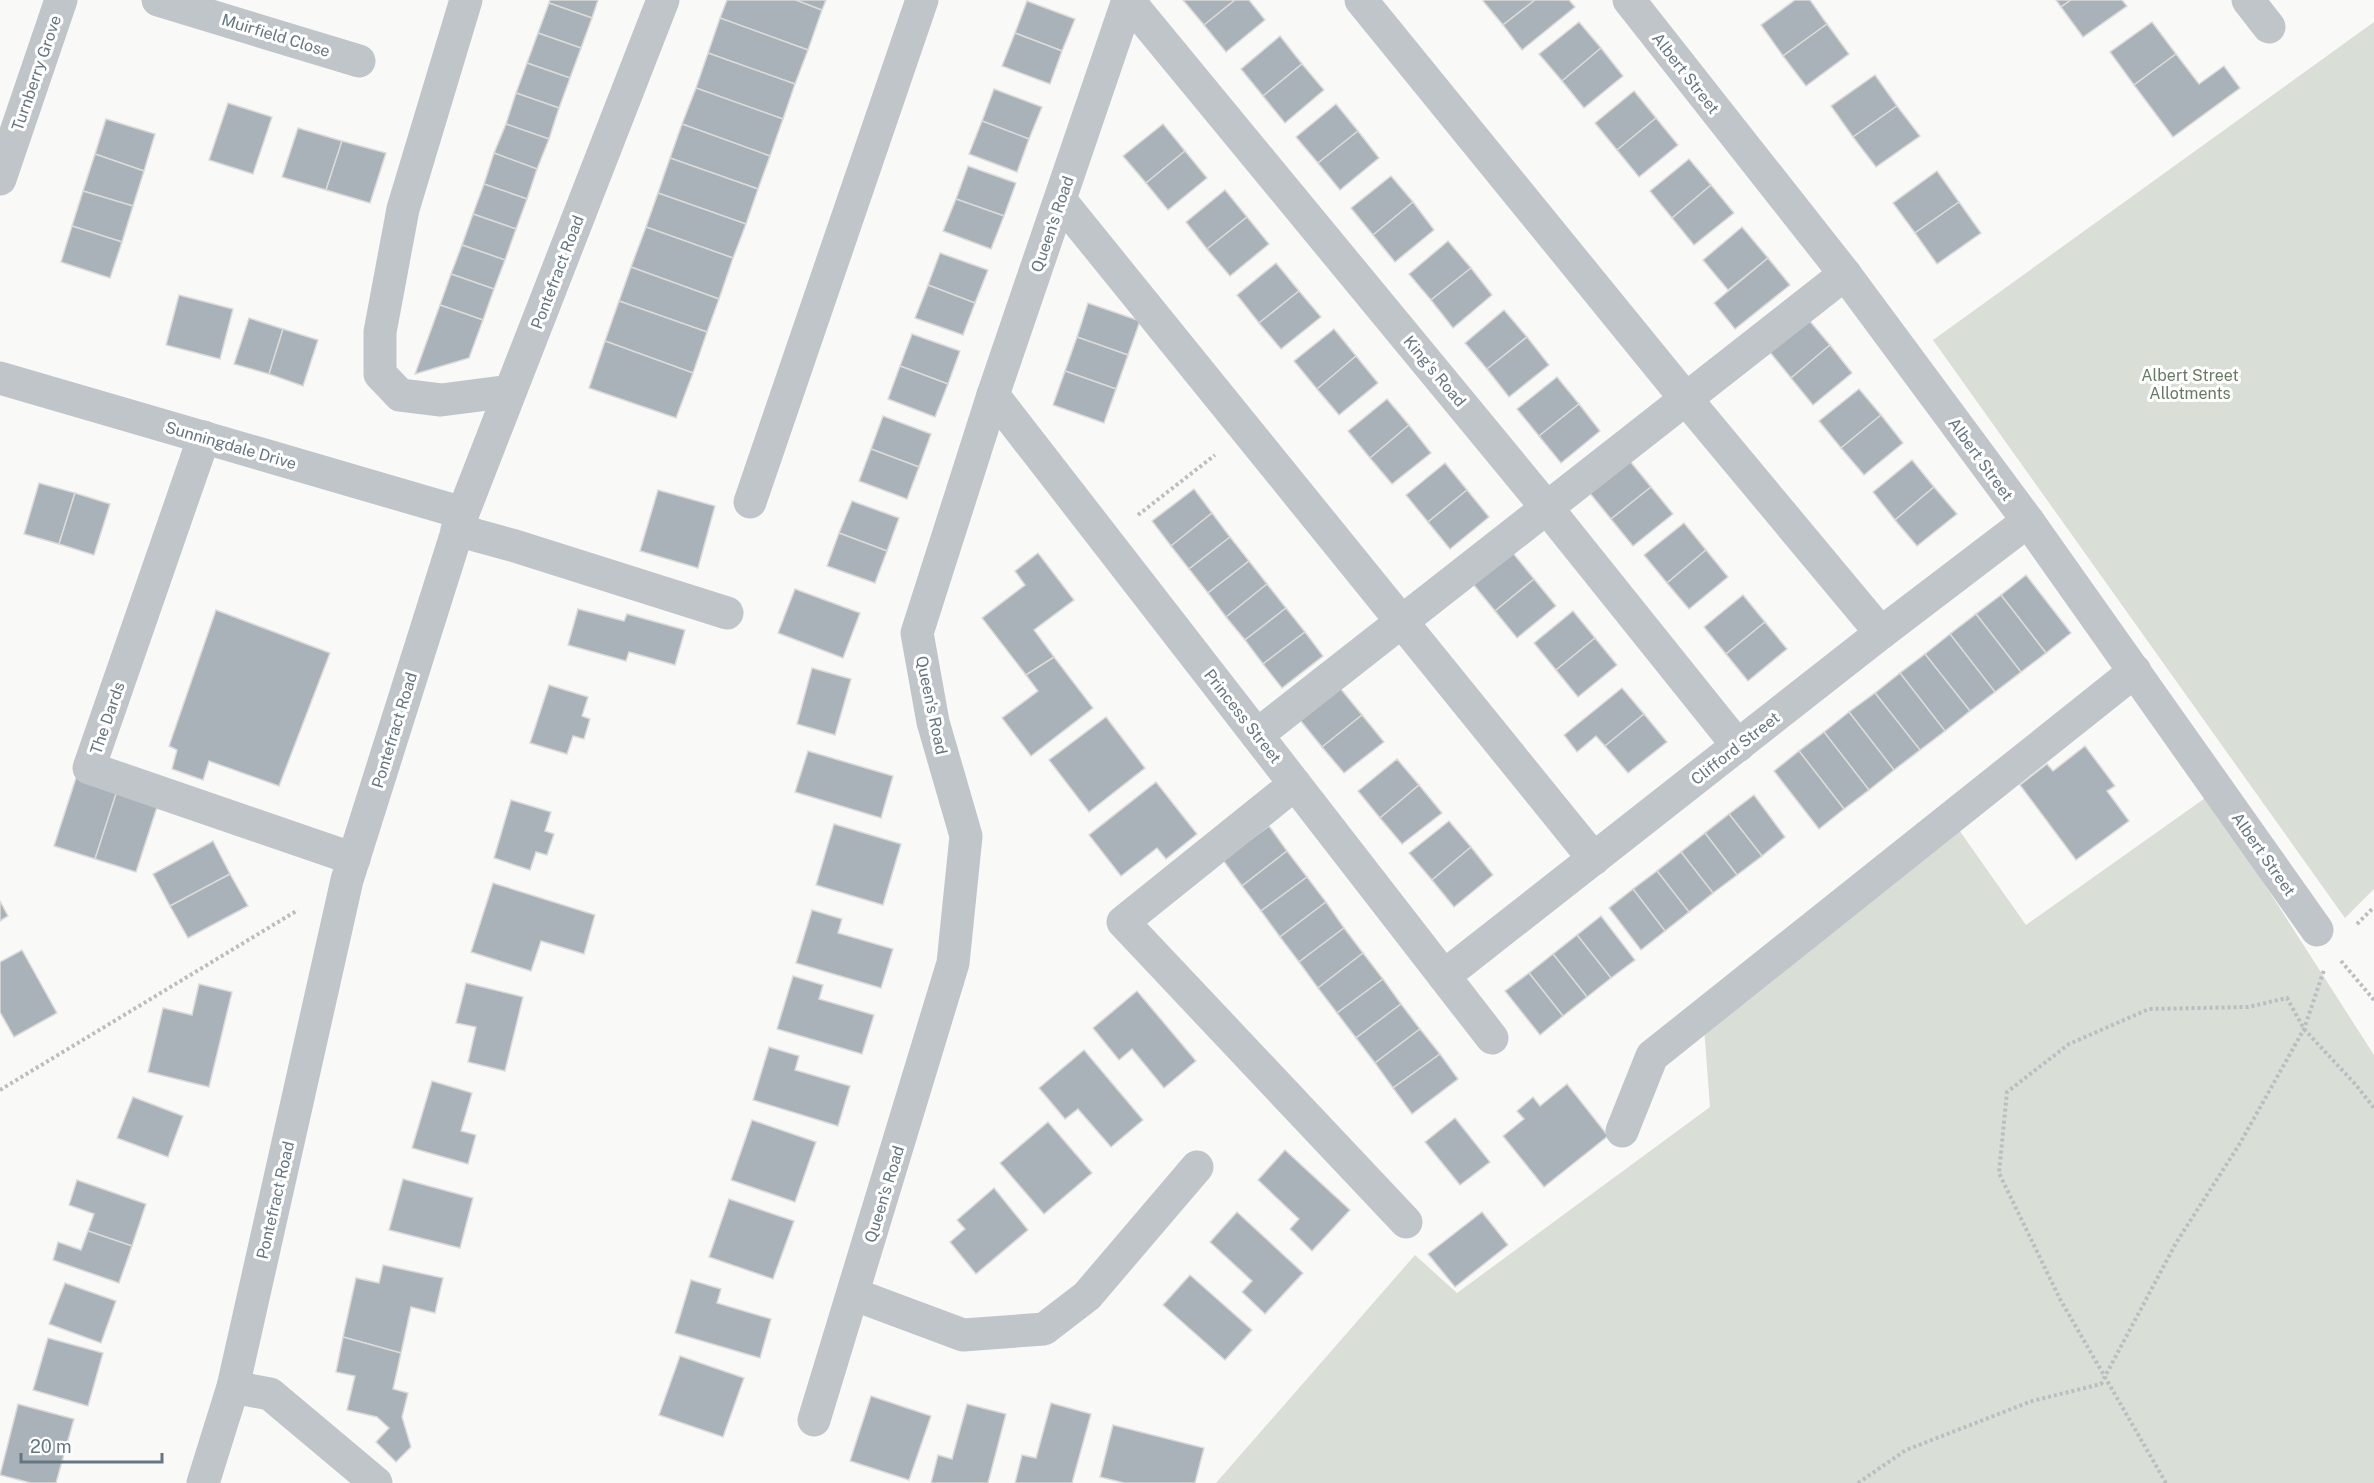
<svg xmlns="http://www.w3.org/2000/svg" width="2374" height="1483" viewBox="0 0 2374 1483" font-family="'Public Sans',sans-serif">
<rect width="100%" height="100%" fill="#f9f9f7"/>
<!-- green -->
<g fill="#d9ded6">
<path d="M2374 22V889L2345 918 1933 340Z"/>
<path d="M2208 796 2374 1055V1483H1216L1415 1255 1457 1293 1710 1107 1704 1027 1959 830 2026 925Z"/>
</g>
<!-- building -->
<g fill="#a9b2b8" stroke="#dbdbd9" stroke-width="1.5">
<path d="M550 0H598L592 18 549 3Z"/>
<path d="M727 0H796L822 10 808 50 720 18Z"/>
<path d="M796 0H826L822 10Z"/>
<path d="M1183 0H1235L1204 25Z"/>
<path d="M1235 0H1249L1265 20 1226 52 1204 25Z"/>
<path d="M1485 0H1535L1503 25 1483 1Z"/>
<path d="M1535 0H1569L1575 7 1522 50 1503 25Z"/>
<path d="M1795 0H1810L1827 24 1783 56 1761 25Z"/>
<path d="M2056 0H2071L2061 7Z"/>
<path d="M2071 0H2122L2127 6 2083 37 2061 7Z"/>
<path d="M1027 1 1075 19 1062 51 1015 33Z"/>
<path d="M549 3 592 18 581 48 538 33Z"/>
<path d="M720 18 808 50 795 84 708 53Z"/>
<path d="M1579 22 1601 48 1562 81 1539 54Z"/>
<path d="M2152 22 2176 54 2134 85 2110 52Z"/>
<path d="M1827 24 1849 54 1806 86 1783 56Z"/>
<path d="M538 33 581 48 570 78 527 63Z"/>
<path d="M1015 33 1062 51 1050 84 1002 66Z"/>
<path d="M1280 36 1302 64 1263 96 1241 69Z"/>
<path d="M1601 48 1623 76 1584 108 1562 81Z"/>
<path d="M708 53 795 84 783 119 696 88Z"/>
<path d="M2176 54 2199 84 2224 66 2240 88 2173 137 2134 85Z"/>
<path d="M527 63 570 78 559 108 516 93Z"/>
<path d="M1302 64 1324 90 1285 123 1263 96Z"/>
<path d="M1875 75 1897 106 1853 137 1831 106Z"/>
<path d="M696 88 783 119 770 156 682 124Z"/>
<path d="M994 89 1042 107 1029 139 982 121Z"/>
<path d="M1634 91 1656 118 1617 150 1595 123Z"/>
<path d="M516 93 559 108 549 139 506 124Z"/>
<path d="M228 103 272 117 253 174 209 160Z"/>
<path d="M1336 104 1358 131 1318 163 1296 137Z"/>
<path d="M1897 106 1920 136 1876 167 1853 137Z"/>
<path d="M1656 118 1678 145 1639 177 1617 150Z"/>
<path d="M106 119 155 134 144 171 95 154Z"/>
<path d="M982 121 1029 139 1017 172 969 154Z"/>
<path d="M506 124 549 139 537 169 494 153Z"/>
<path d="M682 124 770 156 758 189 670 158Z"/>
<path d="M1163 124 1185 151 1146 183 1123 156Z"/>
<path d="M298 128 342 141 326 190 282 177Z"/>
<path d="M1358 131 1379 158 1340 190 1318 163Z"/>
<path d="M342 141 386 153 370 203 326 190Z"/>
<path d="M1185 151 1207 178 1168 210 1146 183Z"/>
<path d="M494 153 537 169 527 199 484 184Z"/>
<path d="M95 154 144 171 133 206 83 191Z"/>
<path d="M670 158 758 189 746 224 658 193Z"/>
<path d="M1689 159 1711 185 1672 218 1650 191Z"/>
<path d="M968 166 1016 183 1004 216 956 199Z"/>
<path d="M1937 171 1959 202 1915 233 1893 203Z"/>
<path d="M1391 176 1413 202 1373 235 1351 208Z"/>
<path d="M484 184 527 199 516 229 473 214Z"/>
<path d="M1711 185 1734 213 1694 245 1672 218Z"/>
<path d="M1225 190 1247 217 1207 249 1186 222Z"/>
<path d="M83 191 133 206 122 242 72 226Z"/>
<path d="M658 193 746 224 733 258 646 227Z"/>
<path d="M956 199 1004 216 991 249 943 231Z"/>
<path d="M1413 202 1434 230 1395 262 1373 235Z"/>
<path d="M1959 202 1981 233 1937 264 1915 233Z"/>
<path d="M473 214 516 229 505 260 462 245Z"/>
<path d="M1247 217 1269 244 1230 276 1207 249Z"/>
<path d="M72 226 122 242 110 278 61 262Z"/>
<path d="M646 227 733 258 719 299 631 267Z"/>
<path d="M1742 227 1768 258 1728 290 1703 260Z"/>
<path d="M1448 241 1471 268 1431 300 1409 274Z"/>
<path d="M462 245 505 260 494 289 451 274Z"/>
<path d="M940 253 988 270 975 303 928 285Z"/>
<path d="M1768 258 1790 285 1735 329 1714 303Z"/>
<path d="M1276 263 1299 291 1259 323 1237 295Z"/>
<path d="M631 267 719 299 707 332 619 301Z"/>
<path d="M1471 268 1492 295 1453 328 1431 300Z"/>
<path d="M451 274 494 289 483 320 440 305Z"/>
<path d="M928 285 975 303 963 335 915 318Z"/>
<path d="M1299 291 1321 317 1281 349 1259 323Z"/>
<path d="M179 295 233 309 220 359 166 345Z"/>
<path d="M619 301 707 332 693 373 605 341Z"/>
<path d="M1088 303 1140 321 1128 355 1077 337Z"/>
<path d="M440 305 483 320 469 358 415 374Z"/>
<path d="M1504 310 1527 337 1487 369 1465 343Z"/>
<path d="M249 318 283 329 269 374 234 364Z"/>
<path d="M1808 319 1830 345 1791 378 1769 351Z"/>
<path d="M283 329 318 340 303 386 269 374Z"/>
<path d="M1334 329 1356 356 1317 389 1294 361Z"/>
<path d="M912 334 960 351 948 384 900 366Z"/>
<path d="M1077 337 1128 355 1116 389 1065 371Z"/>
<path d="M1527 337 1549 365 1509 397 1487 369Z"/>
<path d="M605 341 693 373 676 418 589 388Z"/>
<path d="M1830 345 1852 373 1813 405 1791 378Z"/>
<path d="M1356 356 1378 383 1339 415 1317 389Z"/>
<path d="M900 366 948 384 935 417 888 399Z"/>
<path d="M1065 371 1116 389 1104 423 1053 405Z"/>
<path d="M1557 377 1579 404 1539 436 1517 409Z"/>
<path d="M1859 389 1881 415 1841 448 1819 421Z"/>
<path d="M1387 399 1409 425 1370 458 1348 431Z"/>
<path d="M1579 404 1600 431 1561 463 1539 436Z"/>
<path d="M1881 415 1903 443 1864 475 1841 448Z"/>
<path d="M883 416 931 434 919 467 871 449Z"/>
<path d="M1409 425 1431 453 1392 484 1370 458Z"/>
<path d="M871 449 919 467 907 499 859 481Z"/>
<path d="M1629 460 1651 487 1611 519 1589 492Z"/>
<path d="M1912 460 1934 487 1895 520 1873 492Z"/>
<path d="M1445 463 1467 490 1428 522 1406 495Z"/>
<path d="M39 483 75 493 59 544 24 534Z"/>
<path d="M1651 487 1673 514 1633 546 1611 519Z"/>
<path d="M1934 487 1957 514 1917 546 1895 520Z"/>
<path d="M1194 489 1212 513 1171 546 1152 521Z"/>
<path d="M658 490 715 506 698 568 640 551Z"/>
<path d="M1467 490 1489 517 1450 549 1428 522Z"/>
<path d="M75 493 110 504 94 555 59 544Z"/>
<path d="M852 501 899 518 887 551 839 533Z"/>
<path d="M1212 513 1230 537 1189 569 1171 546Z"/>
<path d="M1684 523 1706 550 1667 583 1644 555Z"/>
<path d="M839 533 887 551 875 583 827 566Z"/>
<path d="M1230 537 1249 561 1208 593 1189 569Z"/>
<path d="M1706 550 1728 577 1689 609 1667 583Z"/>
<path d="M1512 552 1534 579 1495 611 1473 584Z"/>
<path d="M1038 553 1074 600 1034 630 1054 657 1026 675 982 618 1025 585 1015 571Z"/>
<path d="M1249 561 1267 584 1226 617 1208 593Z"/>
<path d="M2026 575 2071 633 2046 653 2001 595Z"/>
<path d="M1534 579 1556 606 1517 638 1495 611Z"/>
<path d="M1267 584 1286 608 1245 640 1226 617Z"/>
<path d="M795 589 860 613 843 658 778 633Z"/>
<path d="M1743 595 1765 622 1726 654 1704 627Z"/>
<path d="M2001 595 2046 653 2021 672 1976 614Z"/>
<path d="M1286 608 1305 632 1263 664 1245 640Z"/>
<path d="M578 609 624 621 627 614 685 630 675 665 629 652 626 661 568 645Z"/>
<path d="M216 610 330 653 279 786 209 761 203 780 172 769 177 750 169 746Z"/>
<path d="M1573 611 1595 638 1556 670 1534 643Z"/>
<path d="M1976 614 2021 672 1995 692 1950 634Z"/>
<path d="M1765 622 1787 649 1748 681 1726 654Z"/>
<path d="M1305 632 1323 656 1282 688 1263 664Z"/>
<path d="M1950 634 1995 692 1970 711 1925 654Z"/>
<path d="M1595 638 1617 665 1578 697 1556 670Z"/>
<path d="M1925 654 1970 711 1945 731 1900 673Z"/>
<path d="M1054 657 1093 708 1031 756 1002 718 1038 691 1026 675Z"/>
<path d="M812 668 851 679 835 735 797 724Z"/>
<path d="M1900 673 1945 731 1920 750 1875 693Z"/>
<path d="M549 685 588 697 582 716 590 719 584 739 573 736 567 754 530 743Z"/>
<path d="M1340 688 1362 715 1322 747 1300 720Z"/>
<path d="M1622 688 1644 714 1605 746 1596 736 1577 752 1564 735Z"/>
<path d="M1875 693 1920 750 1894 770 1849 712Z"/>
<path d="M1849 712 1894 770 1869 790 1824 732Z"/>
<path d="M1644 714 1667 742 1628 773 1605 746Z"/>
<path d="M1362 715 1384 742 1344 773 1322 747Z"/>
<path d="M1106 717 1145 768 1089 812 1049 760Z"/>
<path d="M1824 732 1869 790 1844 809 1799 751Z"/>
<path d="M2085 746 2115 786 2107 791 2129 821 2076 860 2020 785 2047 764 2053 771Z"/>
<path d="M808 751 893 776 881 818 795 792Z"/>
<path d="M1799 751 1844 809 1819 829 1774 771Z"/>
<path d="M1397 759 1419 785 1380 818 1358 791Z"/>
<path d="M76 778 117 791 95 859 54 846Z"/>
<path d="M1156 782 1197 834 1166 859 1157 848 1121 876 1089 835Z"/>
<path d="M1419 785 1442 813 1402 844 1380 818Z"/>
<path d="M117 791 158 804 136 872 95 859Z"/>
<path d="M1754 795 1785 837 1762 856 1729 814Z"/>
<path d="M511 800 551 812 545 831 554 834 547 855 536 852 530 870 494 858Z"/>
<path d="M1729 814 1762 856 1737 875 1705 833Z"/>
<path d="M1449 821 1471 847 1432 880 1409 853Z"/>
<path d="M834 824 901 844 883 905 816 885Z"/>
<path d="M1269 826 1287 851 1242 886 1223 860Z"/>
<path d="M1705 833 1737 875 1713 893 1681 852Z"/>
<path d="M213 841 230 874 170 906 153 874Z"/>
<path d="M1471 847 1493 875 1454 907 1432 880Z"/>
<path d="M1287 851 1307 877 1261 911 1242 886Z"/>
<path d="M1681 852 1713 893 1689 912 1657 871Z"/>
<path d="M1657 871 1689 912 1665 931 1633 889Z"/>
<path d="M230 874 248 906 188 938 170 906Z"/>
<path d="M1307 877 1326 902 1280 937 1261 911Z"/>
<path d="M493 883 595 915 584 954 541 941 531 971 471 952Z"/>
<path d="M1633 889 1665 931 1641 950 1609 908Z"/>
<path d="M0 901 8 916 0 921Z"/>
<path d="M1326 902 1344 928 1299 962 1280 937Z"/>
<path d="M812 910 842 919 838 933 893 949 881 988 796 963Z"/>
<path d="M1601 916 1635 960 1611 978 1577 935Z"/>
<path d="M1344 928 1363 953 1318 988 1299 962Z"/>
<path d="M1577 935 1611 978 1587 997 1553 954Z"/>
<path d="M22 950 57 1013 14 1037 0 1012V962Z"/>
<path d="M1363 953 1383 979 1337 1013 1318 988Z"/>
<path d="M1553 954 1587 997 1563 1016 1529 973Z"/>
<path d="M1529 973 1563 1016 1540 1035 1505 991Z"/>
<path d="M793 976 823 985 819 999 874 1015 862 1054 777 1029Z"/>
<path d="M1383 979 1401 1004 1356 1038 1337 1013Z"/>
<path d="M466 983 523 997 505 1071 468 1062 476 1027 456 1023Z"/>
<path d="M199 984 232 992 209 1087 148 1072 163 1008 192 1015Z"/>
<path d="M1137 991 1196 1061 1164 1088 1132 1049 1119 1060 1093 1028Z"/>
<path d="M1401 1004 1420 1029 1375 1063 1356 1038Z"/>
<path d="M1420 1029 1440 1054 1393 1088 1375 1063Z"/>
<path d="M769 1047 799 1056 795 1070 850 1086 838 1126 753 1100Z"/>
<path d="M1084 1050 1143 1120 1111 1147 1078 1109 1065 1119 1039 1088Z"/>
<path d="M1440 1054 1458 1079 1412 1114 1393 1088Z"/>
<path d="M432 1081 472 1093 461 1131 476 1135 468 1164 412 1148Z"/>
<path d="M1567 1084 1608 1136 1544 1187 1503 1136 1524 1119 1517 1111 1533 1097 1540 1106Z"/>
<path d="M133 1097 183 1116 168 1157 117 1138Z"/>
<path d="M1455 1118 1490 1162 1460 1185 1425 1142Z"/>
<path d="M752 1120 816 1142 795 1202 731 1180Z"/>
<path d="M1048 1122 1092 1173 1044 1214 1000 1163Z"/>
<path d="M1285 1150 1350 1210 1312 1251 1290 1229 1299 1219 1258 1180Z"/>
<path d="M403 1179 473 1198 460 1248 389 1230Z"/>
<path d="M77 1180 146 1204 132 1246 88 1231 94 1214 69 1205Z"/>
<path d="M994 1188 1028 1230 976 1274 950 1242 965 1229 957 1220Z"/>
<path d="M729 1199 794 1221 773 1279 709 1257Z"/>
<path d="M1237 1212 1303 1273 1265 1314 1242 1292 1252 1281 1210 1242Z"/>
<path d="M1482 1212 1508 1245 1455 1287 1428 1254Z"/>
<path d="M88 1231 132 1246 119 1283 53 1260 58 1242 81 1250Z"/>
<path d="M383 1265 443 1278 435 1313 411 1307 401 1353 343 1337 356 1278 379 1283Z"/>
<path d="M1190 1275 1252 1330 1225 1360 1163 1305Z"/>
<path d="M691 1280 721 1289 717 1303 771 1319 760 1358 675 1333Z"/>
<path d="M65 1283 116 1301 101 1343 49 1324Z"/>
<path d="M343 1337 401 1353 393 1389 408 1393 402 1417 411 1447 396 1462 376 1442 389 1428 377 1417 347 1410 355 1376 336 1372Z"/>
<path d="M48 1338 103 1353 88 1406 33 1390Z"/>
<path d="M680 1356 744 1378 723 1437 659 1415Z"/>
<path d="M871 1396 931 1416 909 1480 850 1461Z"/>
<path d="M1051 1403 1091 1414 1072 1483H1015L1022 1455 1036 1458Z"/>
<path d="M18 1404 74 1419 56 1483H31L0 1475Z"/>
<path d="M967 1404 1006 1414 988 1483H931L938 1455 952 1459Z"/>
<path d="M1113 1425 1204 1448 1195 1483H1124L1100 1477Z"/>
</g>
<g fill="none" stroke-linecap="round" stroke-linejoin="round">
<!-- path -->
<g stroke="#bbbec1" stroke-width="4" stroke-dasharray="3 3" stroke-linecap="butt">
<path d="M1138 515 1215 455"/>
<path d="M2357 924 2374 907"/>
<path d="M2341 961 2374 1000"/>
<path d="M0 1090 298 910"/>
<path d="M1858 1483 1906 1450 2032 1401 2101 1384 2176 1243 2239 1145 2304 1029 2324 970"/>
<path d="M2166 1483 2060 1299 1999 1173 2007 1092 2069 1044 2149 1009 2248 1007 2287 998 2304 1029 2356 1085 2374 1108"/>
</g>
<!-- minor -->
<g stroke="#c0c5c9" stroke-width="33">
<path d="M158 0 359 61"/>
<path d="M466 0 403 209 380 332V374L400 395 441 400 510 391"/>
<path d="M1128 0 1547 508 1738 746"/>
<path d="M1361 0 1686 399 1881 633"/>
<path d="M1629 0 1845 274 2028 521 2317 930"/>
<path d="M2248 0 2269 27"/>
<path d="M0 179 61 0"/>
<path d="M1060 200 1594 859"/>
<path d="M0 378 463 513"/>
<path d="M993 395 1492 1038"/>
<path d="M204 437 89 768 354 859"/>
<path d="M750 502 922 0"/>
<path d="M457 530 515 546 727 613"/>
<path d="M1257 735 1845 274"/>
<path d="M1295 784 1123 922 1406 1222"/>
<path d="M1444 976 1881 633 2028 521"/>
<path d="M1622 1131 1652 1056 2135 671"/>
<path d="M853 1294 963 1335 1044 1329 1087 1296 1197 1167"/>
<path d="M233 1387 270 1394 376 1483"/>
<path d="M814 1420 953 963 966 836 933 722 917 633 993 395 1128 0"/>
<path d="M203 1483 233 1387 347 880 463 513 663 0"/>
</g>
</g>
<g text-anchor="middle" stroke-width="6" stroke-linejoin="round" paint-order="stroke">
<!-- street labels -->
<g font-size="16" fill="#657681" stroke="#fff">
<text transform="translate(276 35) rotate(17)" y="6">Muirfield Close</text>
<text transform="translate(36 73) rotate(-71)" y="6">Turnberry Grove</text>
<text transform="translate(1686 73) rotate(52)" y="6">Albert Street</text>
<text transform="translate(1052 224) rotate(-71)" y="6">Queen's Road</text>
<text transform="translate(557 272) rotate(-69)" y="6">Pontefract Road</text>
<text transform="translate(1435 371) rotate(50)" y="6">King's Road</text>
<text transform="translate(231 445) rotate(16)" y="6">Sunningdale Drive</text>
<text transform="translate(1981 459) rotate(54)" y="6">Albert Street</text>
<text transform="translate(932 705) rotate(78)" y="6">Queen's Road</text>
<text transform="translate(1243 716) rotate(52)" y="6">Princess Street</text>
<text transform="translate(107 718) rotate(-71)" y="6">The Dards</text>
<text transform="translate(394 730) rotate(-73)" y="6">Pontefract Road</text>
<text transform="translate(1735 748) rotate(-38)" y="6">Clifford Street</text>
<text transform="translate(2264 854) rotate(55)" y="6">Albert Street</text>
<text transform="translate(884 1194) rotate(-73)" y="6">Queen's Road</text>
<text transform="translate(275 1200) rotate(-77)" y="6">Pontefract Road</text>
</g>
<!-- park labels -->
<g font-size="16" fill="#687964" stroke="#fff">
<text x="2190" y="381">Albert Street<tspan x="2190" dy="18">Allotments</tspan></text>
</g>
</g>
<!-- scale -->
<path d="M21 1453v9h141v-9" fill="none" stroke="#657681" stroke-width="3"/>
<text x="30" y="1453" font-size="18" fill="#657681" stroke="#ffffff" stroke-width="4.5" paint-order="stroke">20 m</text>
</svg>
